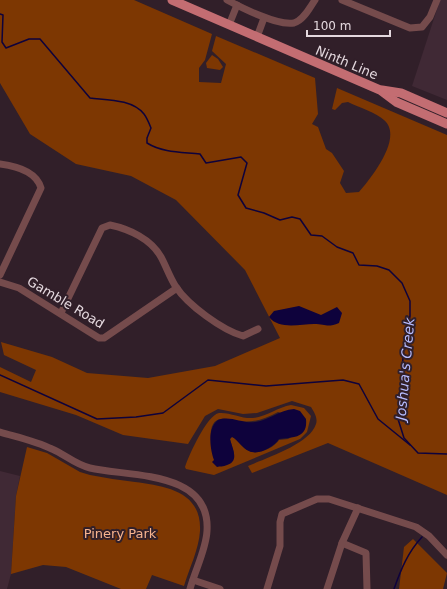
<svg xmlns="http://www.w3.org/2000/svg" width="447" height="589" viewBox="0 0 447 589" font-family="'DejaVu Sans',sans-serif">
<rect width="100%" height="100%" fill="#311f29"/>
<!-- built -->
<g fill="#402935">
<path d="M440 0H447V100L412 86Z"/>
<path d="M0 471 20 476 16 496 11 574 7 589H0Z"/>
</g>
<!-- green -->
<g fill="#7d3702" fill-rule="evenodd">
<path d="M0 0H134L212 34 205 60 199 68V82L221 83 226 64 212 51 216 36 315 78 318 114 312 124 318 127 326 149 332 153 344 171 340 183 346 193 359 192C371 178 404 137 384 120 377 113 358 107 348 102L342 103 335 110 332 109 337 88 447 135V495L328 443 252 473 248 466C266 458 310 444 316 424 318 418 314 412 311 407L292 401 257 413 243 414 218 409 205 416 188 444 123 435 76 415 0 392V367L31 382 36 370 4 355 1 342 52 357 87 373 148 378 215 366 280 338 245 270 176 200 131 176 76 164 30 134 0 83Z"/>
<path d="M212 55 218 59 223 67 220 70 207 68 206 63Z"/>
<path d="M291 405 304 408 311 416 307 432 300 439 214 475 186 469 185 467C189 455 207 415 219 413 230 412 242 419 253 418 266 417 278 407 291 405ZM278 412 306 423 303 431 288 439 279 440C274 448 258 455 249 451 242 448 238 440 232 436L230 439 234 453 227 465 218 466C213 457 203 421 221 419 226 418 232 420 236 421 253 423 263 420 278 412Z"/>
<path d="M27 447 47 453 80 472 90 475C105 478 120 480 135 482 165 486 202 491 200 531 199 549 189 569 184 586L152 575 146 589H121L66 567 43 565 11 574 16 496Z"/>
<path d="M413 539 447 573 443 589H399L404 547Z"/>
</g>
<!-- water -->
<g fill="#0e023c">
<path d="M299 306 321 315 337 307 342 313 339 323C327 328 326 324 314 324 300 324 279 330 269 317L274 311Z"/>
<path d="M294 409 300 411 306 419C308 439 292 437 279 439 274 447 258 456 249 451 242 448 238 440 232 437L230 439C232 448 240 461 227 465 223 467 220 466 217 467L212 462 214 460C210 449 207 428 218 420 230 415 243 424 255 422 270 420 279 410 294 409Z"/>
</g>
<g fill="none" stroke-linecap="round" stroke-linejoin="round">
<!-- stream -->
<g stroke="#0e023c" stroke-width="1.5">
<path d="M0 14 3 15 2 42 6 48 29 39H40L90 98C107 100 132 99 144 114 147 118 149 123 151 128L147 138V143C163 153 182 152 200 154L206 163 241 157 247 163 238 195 246 208 264 213 280 220 292 217 300 219 311 235 322 236 337 247 353 253 359 265 377 266 389 270 402 283 410 301V316L404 346 398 419 404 438 418 453 447 454"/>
<path d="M0 375 97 419 136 417 163 413 208 380 266 386 343 380 359 384 378 419 410 445"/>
<path d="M394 589C401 569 408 552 422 537"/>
</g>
<!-- minor -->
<g stroke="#754b4c" stroke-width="7">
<path d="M227 0C242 8 278 26 294 23 304 20 310 7 315 0"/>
<path d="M342 0 410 28 422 27 430 17 437 0"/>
<path d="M229 25 237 5"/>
<path d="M257 37 264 18"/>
<path d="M0 164C16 166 36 171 41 188L0 275"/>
<path d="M0 282 19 288 99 338H104L177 288"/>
<path d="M61 313 102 228 110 225C129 229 151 239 161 257 166 266 170 278 176 287 188 305 222 330 243 336L258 329"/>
<path d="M0 432C17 437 36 441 52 449 64 454 76 465 90 468 129 477 211 470 207 531 206 550 195 570 190 589"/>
<path d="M342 543 366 553 367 589"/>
<path d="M193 580 220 589"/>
<path d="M267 589 280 546V522L282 514 317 499H329L416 527 429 536 447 555"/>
<path d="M327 589 342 543 358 508"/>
</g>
<!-- major -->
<g stroke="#c36d72" stroke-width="9">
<path d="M172 0 380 90 396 102 447 124"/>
<path d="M382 90 401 93 447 113"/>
</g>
</g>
<g text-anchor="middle" stroke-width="4" stroke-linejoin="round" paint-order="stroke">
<!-- street labels -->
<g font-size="13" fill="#e4d8de" stroke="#311f29">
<text transform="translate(347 62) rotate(23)" y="5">Ninth Line</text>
<text transform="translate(66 302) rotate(31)" y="5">Gamble Road</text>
</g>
<!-- park labels -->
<g font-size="13" fill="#f7b38e" stroke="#311f29">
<text x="120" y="538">Pinery Park</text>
</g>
<!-- water labels -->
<g font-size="14" font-style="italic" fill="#b6bcff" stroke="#311f29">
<text transform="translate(405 369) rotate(-85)" y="5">Joshua's Creek</text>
</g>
</g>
<!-- scale -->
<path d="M307 30v6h83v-6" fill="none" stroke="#e4d8de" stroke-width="2"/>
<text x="313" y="30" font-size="12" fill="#e4d8de" stroke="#311f29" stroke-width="3" paint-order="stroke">100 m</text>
</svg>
